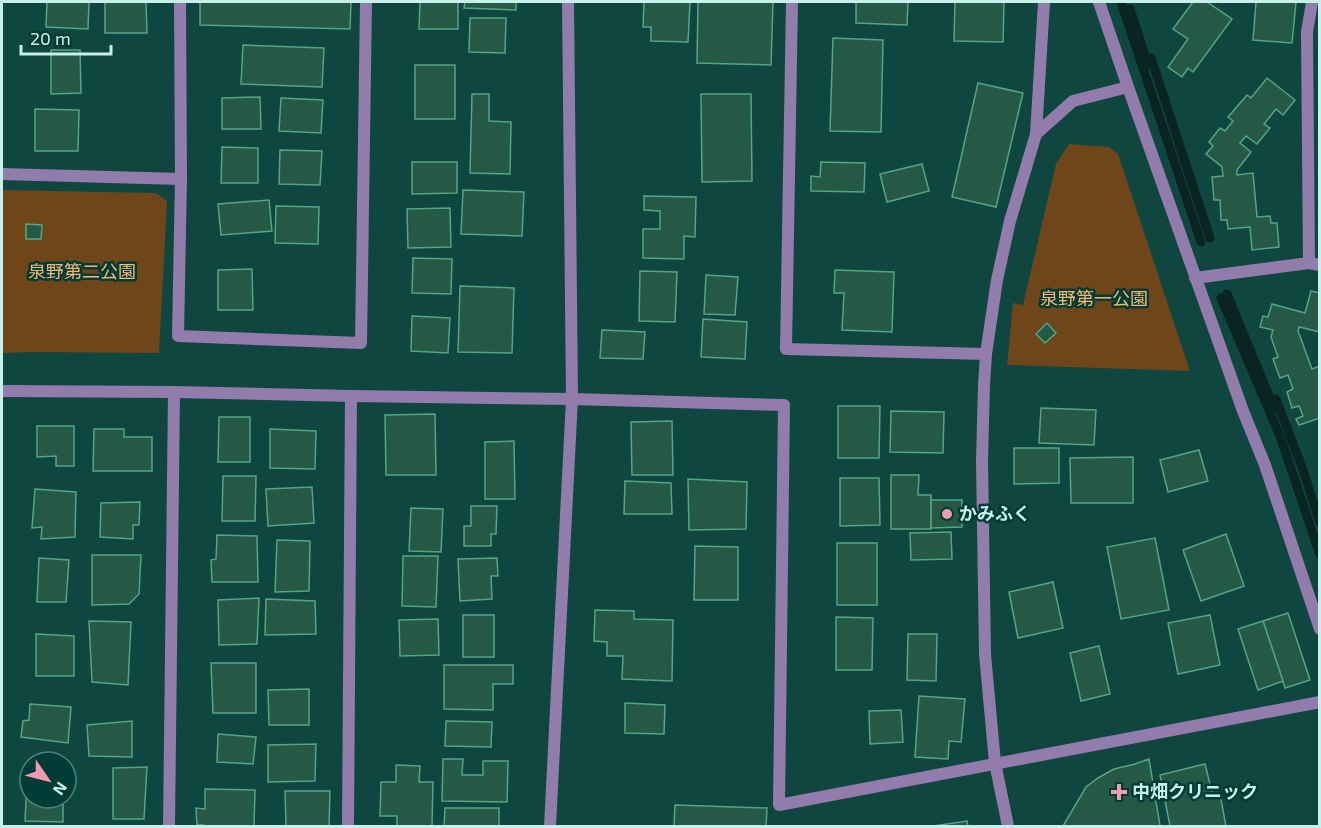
<svg xmlns="http://www.w3.org/2000/svg" width="1321" height="828" viewBox="0 0 1321 828" font-family="'Exo 2','Noto Sans JP',sans-serif">
<rect width="100%" height="100%" fill="#0f4640"/>
<!-- green -->
<g fill="#6e461a">
<path d="M1069 144 1109 147 1118 154 1190 371 1007 365 1013 303 1023 305 1056 164Z"/>
<path d="M2 190 156 193 167 201 159 353 30 352 2 353Z"/>
</g>
<g fill="none" stroke-linecap="round" stroke-linejoin="round">
<!-- stream -->
<g stroke="#092421" stroke-width="9">
<path d="M1121 2 1201 242"/>
<path d="M1130 9 1148 65"/>
<path d="M1151 58 1210 238"/>
<path d="M1227 294 1274 408"/>
<path d="M1221 298 1280 436 1320 555"/>
<path d="M1276 399 1303 470 1320 523"/>
</g>
</g>
<!-- building -->
<g fill="#255945" stroke="#55a584" stroke-width="1.5">
<path d="M47 2H89L88 29 46 27Z"/>
<path d="M105 2H146L147 33H105Z"/>
<path d="M200 2H351L350 29 200 25Z"/>
<path d="M420 2H458V29H419Z"/>
<path d="M465 2H516V10L464 8Z"/>
<path d="M644 2H690L688 42 651 41V27H643Z"/>
<path d="M698 2H773L771 65 697 63Z"/>
<path d="M856 2H908L907 25 856 23Z"/>
<path d="M955 2H1004L1003 42 954 41Z"/>
<path d="M1193 2H1207L1232 19 1193 72 1188 68 1182 77 1168 67 1188 39 1173 29Z"/>
<path d="M1256 2H1296L1292 43 1253 40Z"/>
<path d="M470 18H506L505 53 469 52Z"/>
<path d="M833 38 883 40 881 132 830 131Z"/>
<path d="M243 45 324 48 322 87 241 84Z"/>
<path d="M51 50H80L81 93 51 94Z"/>
<rect x="415" y="65" width="40" height="54"/>
<path d="M1267 78 1295 100 1283 115 1276 109 1264 124 1270 128 1257 144 1246 136 1240 143 1251 152 1237 170V175L1253 173 1257 217 1270 216 1271 223H1277L1279 247 1252 250 1250 227 1228 229 1227 220H1221L1220 200H1214L1212 177 1223 176 1222 167 1206 154 1213 146 1209 142 1220 128 1225 131 1233 121 1228 117 1247 95 1251 98Z"/>
<path d="M978 83 1023 93 996 207 952 197Z"/>
<path d="M472 94H489V121L511 122 510 174 470 173Z"/>
<path d="M701 94H751L752 181 702 182Z"/>
<path d="M260 97 261 129H222V98Z"/>
<path d="M281 98 323 100 321 133 279 131Z"/>
<path d="M35 109 79 110 78 151H35Z"/>
<path d="M222 147 258 148V183H221Z"/>
<path d="M280 150 322 151 320 185 279 184Z"/>
<path d="M412 162H457V193L412 194Z"/>
<path d="M821 162 865 163 864 192 811 191V176L820 177Z"/>
<path d="M922 164 929 191 887 202 880 174Z"/>
<path d="M463 190 524 192 522 236 461 234Z"/>
<path d="M644 196 696 197 695 237 684 236V259L643 258V229H660V211L644 210Z"/>
<path d="M269 200 272 231 221 235 218 204Z"/>
<path d="M276 206 319 207 318 244 275 243Z"/>
<path d="M450 208 451 247 408 248 407 209Z"/>
<path d="M26 224 42 225 41 239H26Z"/>
<path d="M413 258 452 259 451 294 412 293Z"/>
<path d="M252 269 253 310H218V270Z"/>
<path d="M835 270 894 272 892 332 842 330 844 293H834Z"/>
<path d="M640 271 677 272 675 322 639 321Z"/>
<path d="M706 275 738 277 735 315 704 314Z"/>
<path d="M460 286 514 288 512 353 458 352Z"/>
<path d="M1311 291 1320 293V332L1299 327 1298 331 1312 369 1320 366V418L1299 425 1296 419 1303 416 1299 406 1292 408 1287 392 1293 389 1288 375 1280 378 1273 359 1278 357 1271 337 1273 330 1260 327 1263 316 1268 317 1272 304 1305 313Z"/>
<path d="M412 316 450 318 448 353 411 351Z"/>
<path d="M703 319 747 322 745 359 701 357Z"/>
<path d="M1047 323 1056 333 1045 343 1036 334Z"/>
<path d="M602 330 645 332 643 359 600 358Z"/>
<path d="M838 406H880L879 458H838Z"/>
<path d="M1041 408 1096 410 1094 445 1039 443Z"/>
<path d="M891 411 944 412 943 453 890 452Z"/>
<path d="M435 414 436 475H386L385 415Z"/>
<path d="M219 417H250V462H218Z"/>
<path d="M672 421 673 475H632L631 422Z"/>
<path d="M37 426H74V466H56V456L37 457Z"/>
<path d="M94 429H124V437H152V471H93Z"/>
<path d="M270 429 316 431 315 469 270 468Z"/>
<path d="M514 441 515 499H485V442Z"/>
<path d="M1014 448H1059V483L1014 484Z"/>
<path d="M1199 450 1208 481 1168 492 1160 460Z"/>
<path d="M1133 457V503H1071L1070 458Z"/>
<path d="M891 475H919L918 495H931V529H891Z"/>
<path d="M223 476H256L255 521H222Z"/>
<path d="M840 478H879L880 525 840 526Z"/>
<path d="M688 479 747 482 746 529 689 530Z"/>
<path d="M625 481 671 483 672 514H624Z"/>
<path d="M312 487 314 523 268 526 266 489Z"/>
<path d="M35 489 76 492 75 537 41 539 42 527 32 528Z"/>
<path d="M931 500H962V527L931 528Z"/>
<path d="M140 502 139 525H133V539L100 537 101 503Z"/>
<path d="M471 506H497L496 534H491V546H464V526H471Z"/>
<path d="M411 508 443 509 441 552 409 551Z"/>
<path d="M951 532 952 559 911 560 910 533Z"/>
<path d="M1226 534 1244 586 1201 601 1183 550Z"/>
<path d="M217 535 257 536 258 582H212L211 560 216 559Z"/>
<path d="M1155 538 1169 610 1121 619 1107 547Z"/>
<path d="M277 540 310 541 309 591 275 592Z"/>
<rect x="837" y="543" width="40" height="62"/>
<path d="M695 546 738 547V600H694Z"/>
<path d="M92 555H141L139 594 129 604 92 605Z"/>
<path d="M403 556H438L436 607 402 606Z"/>
<path d="M39 558 69 560 66 602H37Z"/>
<path d="M497 558 498 576H491L492 599 460 601 458 559Z"/>
<path d="M1053 582 1063 628 1018 638 1009 592Z"/>
<path d="M259 598 257 644 219 645 218 600Z"/>
<path d="M266 599 315 601 316 634 265 635Z"/>
<path d="M595 610 634 611V619L673 620 672 681 622 679 623 656H607V642L594 641Z"/>
<path d="M1288 613 1310 680 1285 688 1263 621Z"/>
<rect x="463" y="615" width="31" height="42"/>
<path d="M1210 615 1220 665 1178 674 1168 623Z"/>
<path d="M836 617 873 618 872 670H836Z"/>
<path d="M438 619 439 655 400 656 399 620Z"/>
<path d="M89 621 131 622 128 685 92 682Z"/>
<path d="M1263 621 1283 681 1258 690 1238 629Z"/>
<path d="M36 634 74 636V676H36Z"/>
<path d="M908 634H937L936 681 907 680Z"/>
<path d="M1099 646 1110 694 1081 701 1070 653Z"/>
<path d="M211 663H256V713H213Z"/>
<path d="M444 665H513V684H493V710L444 709Z"/>
<path d="M309 689V725H269L268 690Z"/>
<path d="M919 696 965 699 961 742 949 741 948 759 915 757Z"/>
<path d="M625 703 665 705 664 734 625 733Z"/>
<path d="M30 704 71 707 68 743 21 737 23 721 29 720Z"/>
<path d="M901 710 903 742 870 744 869 711Z"/>
<path d="M132 721V757L89 756 87 725Z"/>
<path d="M446 721 492 722 491 747 445 746Z"/>
<path d="M218 734 256 737 253 764 217 762Z"/>
<path d="M316 744 315 781 268 782V745Z"/>
<path d="M443 759H463L462 775H483V761H508L507 802 442 801Z"/>
<path d="M1149 759 1160 826H1063L1086 787 1098 778 1114 769 1135 764Z"/>
<path d="M1205 764 1213 796 1220 794 1226 826H1170L1160 775Z"/>
<path d="M396 765 420 766 419 782H433L432 826H397V816H380L381 782H396Z"/>
<path d="M147 767 144 819H113V768Z"/>
<path d="M27 782H30V798H63V822L25 821Z"/>
<path d="M205 789 255 790 254 826H204V825H197L196 808 205 809Z"/>
<path d="M285 791H330L329 826H286Z"/>
<path d="M675 805 767 808 766 826H674Z"/>
<path d="M445 808H499V826H444Z"/>
<path d="M967 821 968 826H933Z"/>
</g>
<g fill="none" stroke-linecap="round" stroke-linejoin="round">
<!-- minor -->
<g stroke="#917cac" stroke-width="12">
<path d="M180 2 181 179 178 336 361 343 366 2"/>
<path d="M792 2 786 349 986 354"/>
<path d="M1036 134 1044 2"/>
<path d="M2 174 181 179"/>
<path d="M1309 263 1307 32 1312 2"/>
<path d="M1195 278 1309 263 1320 265"/>
<path d="M2 391 174 392 351 396 572 399 784 405 779 805 1320 702"/>
<path d="M169 826 174 392"/>
<path d="M348 826 351 396"/>
<path d="M1008 826 995 763 985 654 982 461 984 385 986 354 997 280 1010 221 1036 134 1073 101 1128 87"/>
</g>
<!-- tertiary -->
<g stroke="#917cac" stroke-width="12">
<path d="M1099 2 1128 87 1243 411 1265 465 1320 629"/>
<path d="M550 826 572 399 568 2"/>
</g>
</g>
<!-- markers -->
<g fill="#f29aae" stroke="#003b36" stroke-width="2">
<circle cx="947" cy="514" r="6"/>
<path d="M1116 783h6v6h6v6h-6v6h-6v-6h-6v-6h6z"/>
</g>
<g text-anchor="middle" stroke-width="5" stroke-linejoin="round" paint-order="stroke">
<!-- park labels -->
<g font-size="18" fill="#fbb671" stroke="#003b36">
<text x="82" y="278">泉野第二公園</text>
<text x="1094" y="305">泉野第一公園</text>
</g>
<!-- poi labels -->
<g font-size="18" font-weight="bold" fill="#c5f1ea" stroke="#003b36" text-anchor="start">
<text x="959" y="520">かみふく</text>
<text x="1132" y="798">中畑クリニック</text>
</g>
</g>
<!-- border -->
<rect width="1321" height="828" fill="none" stroke="#c5f1ea" stroke-width="6"/>
<!-- north arrow -->
<g transform="translate(48 780) rotate(125)"><circle r="28" fill="#003b36" stroke="#4f847e" stroke-width="1.5"/>
<path d="M0-4.5L10 22L0 15L-10 22Z" fill="#f29aae"/>
<text y="-9" font-size="16" font-weight="bold" text-anchor="middle" fill="#c5f1ea">N</text>
</g>
<!-- scale -->
<path d="M21 45v9h90v-9" fill="none" stroke="#c5f1ea" stroke-width="3"/>
<text x="30" y="45" font-size="18" fill="#c5f1ea" stroke="#003b36" stroke-width="4.5" paint-order="stroke">20 m</text>
</svg>
